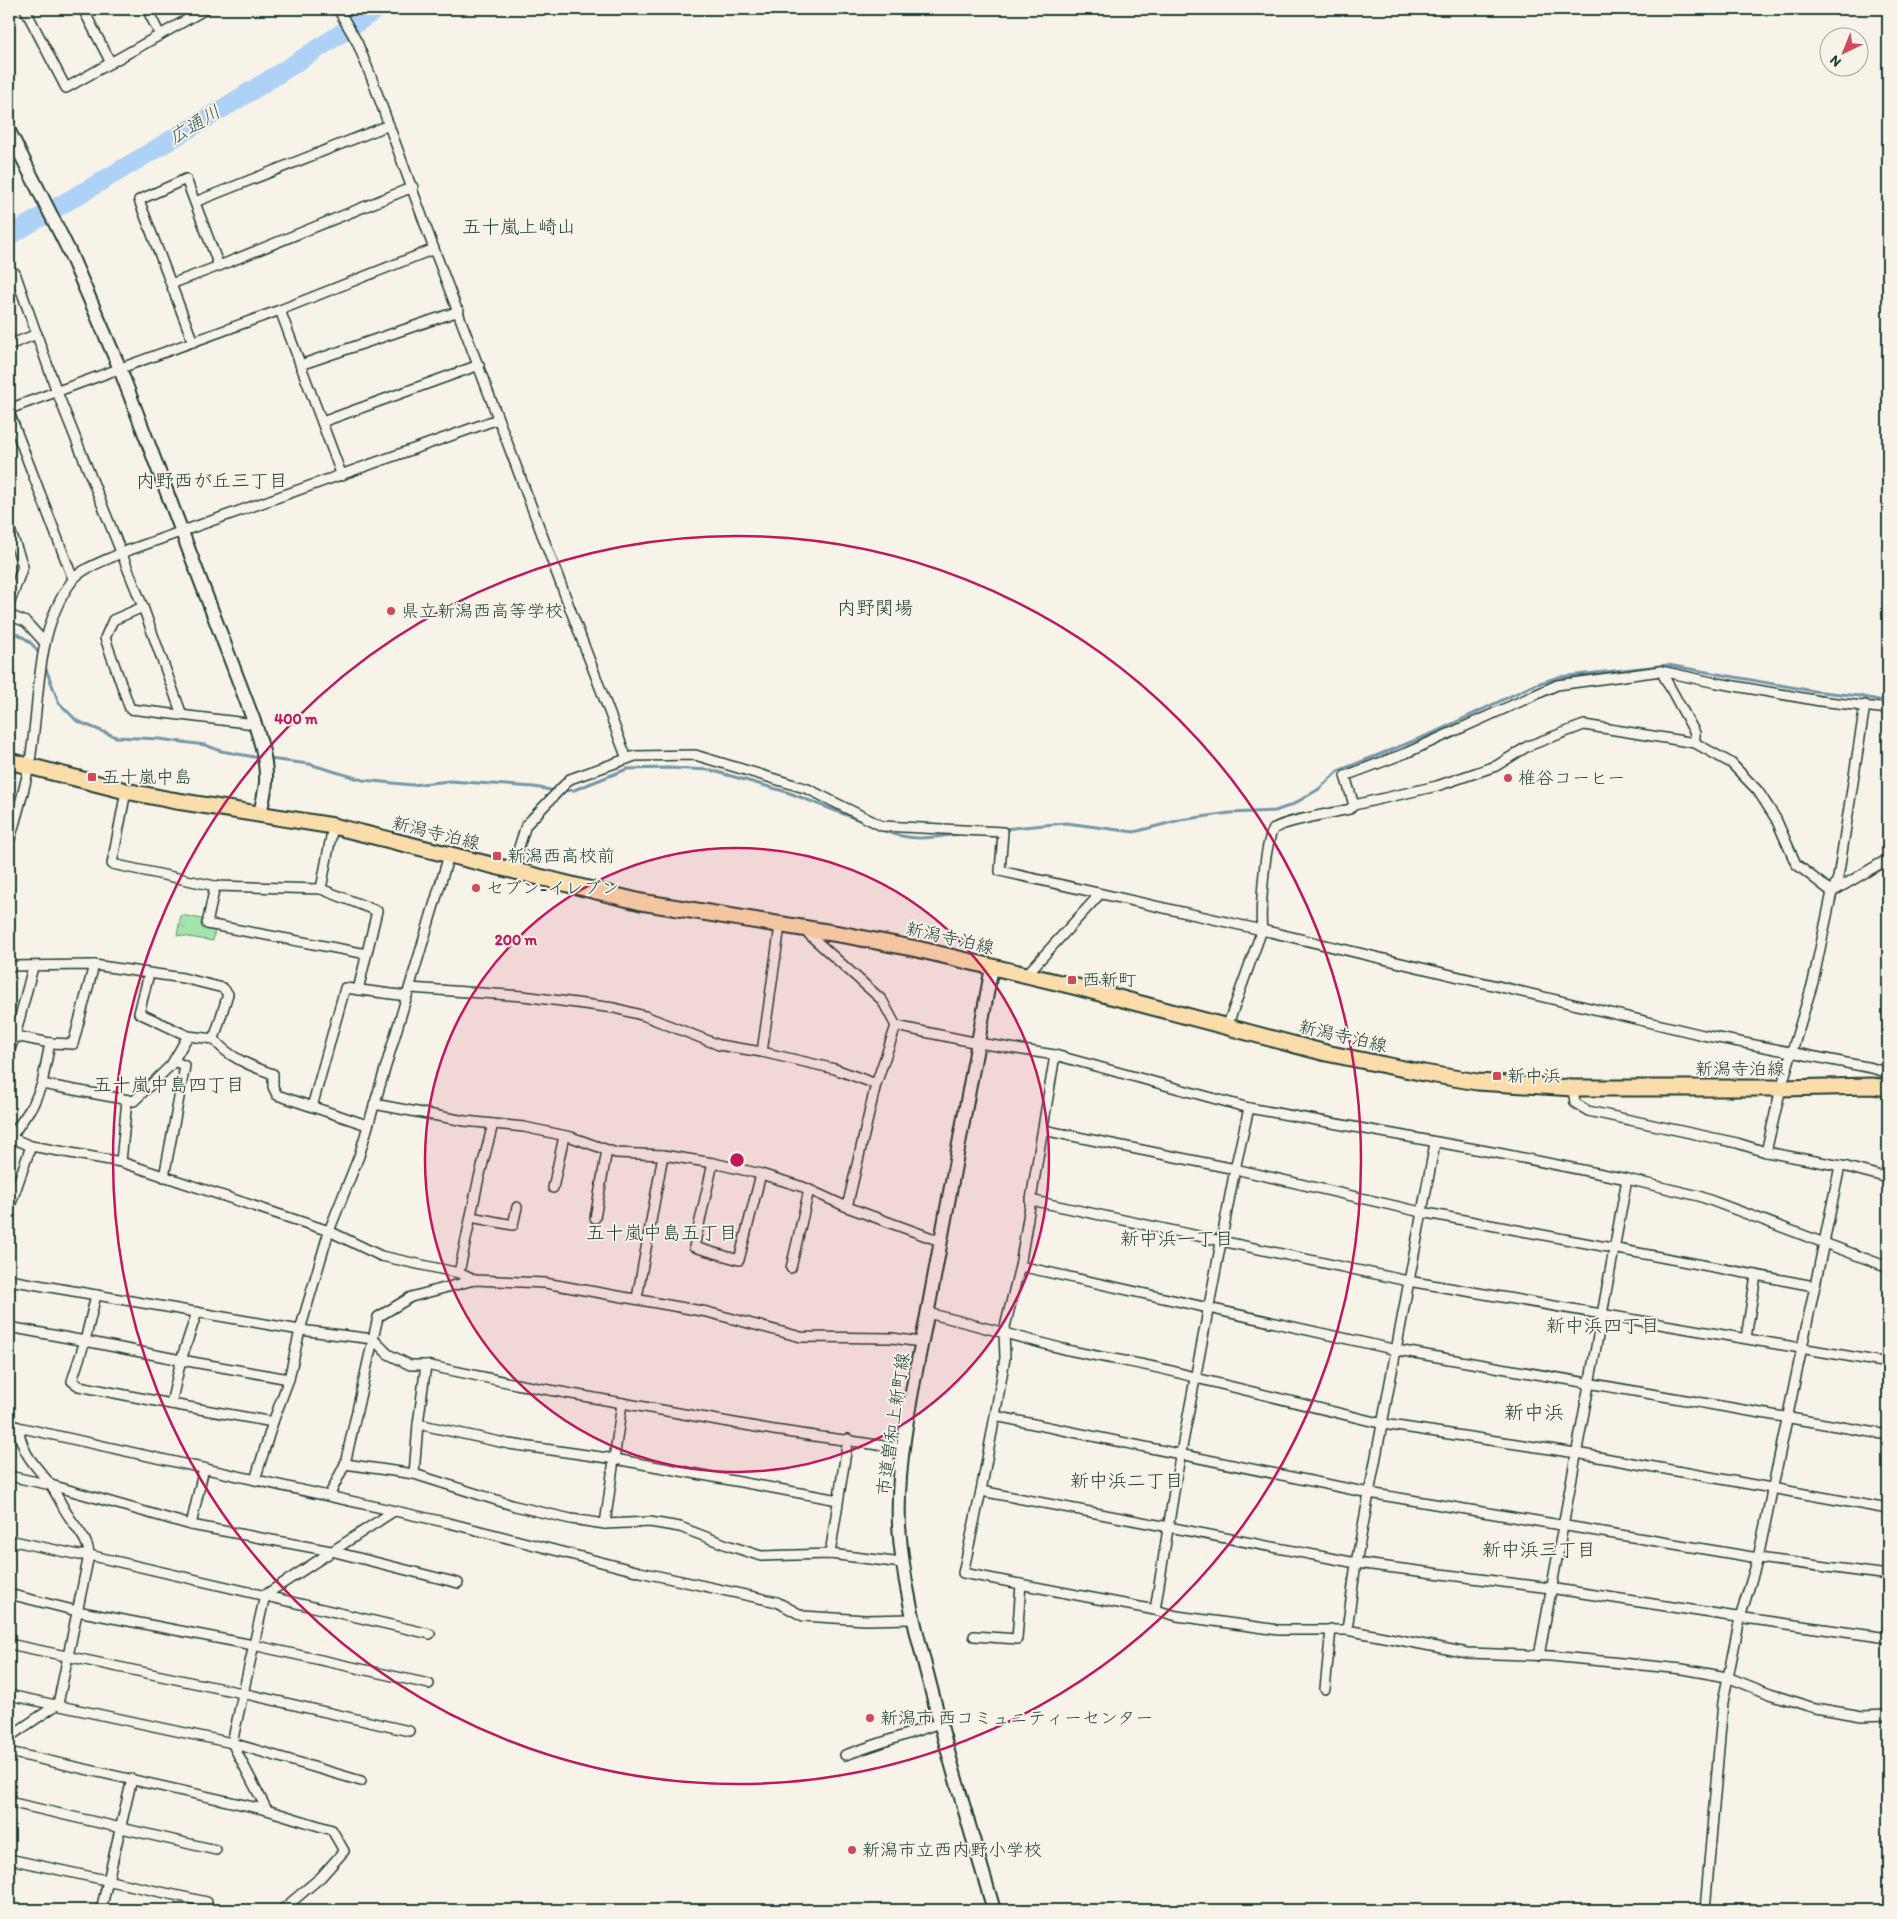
<svg xmlns="http://www.w3.org/2000/svg" width="1897" height="1919" viewBox="0 0 1897 1919" font-family="Itim,'Klee One',sans-serif">
<defs>
<pattern id="forest-crowns" width="20" height="18" patternUnits="userSpaceOnUse" patternTransform="scale(1.25)"><rect width="20" height="18" fill="#a4e3ac"/><path d="M2 6a3 3 0 1 1 6 0M12 15a3 3 0 1 1 6 0" fill="none" stroke="#8dc495"/></pattern>
</defs>
<rect width="100%" height="100%" fill="#f7f3e8"/>
<filter id="ink" filterUnits="userSpaceOnUse"><feTurbulence type="fractalNoise" baseFrequency=".02" numOctaves="2"/><feDisplacementMap in="SourceGraphic" scale="10" xChannelSelector="R" yChannelSelector="G"/><feConvolveMatrix kernelMatrix="1 2 1 2 8 2 1 2 1" color-interpolation-filters="sRGB"/></filter>
<g filter="url(#ink)">
<!-- forest -->
<path fill="url(#forest-crowns)" stroke="#629070" d="M181 915 202 919 201 925 215 928 213 941 177 935Z"/>
<g fill="none" stroke-linecap="round" stroke-linejoin="round">
<!-- stream -->
<g stroke="#7596a8" stroke-width="3">
<path d="M9 630C22 636 34 642 40 656"/>
<path d="M44 664 59 703 77 721 116 737 159 739 205 745 221 751 260 758"/>
<path d="M269 759 309 764 363 780 412 785 450 781 534 787 556 791"/>
<path d="M562 791 574 790 627 769 668 768 710 770 787 792 867 823"/>
<path d="M1003 829 1066 823 1134 832 1180 820 1230 813 1275 811 1292 805 1319 789 1338 771 1431 734 1534 685 1559 677 1668 665 1813 691 1859 696 1888 702"/>
<path d="M882 830C912 842 929 838 959 834"/>
</g>
<!-- river -->
<path stroke="#aed1f6" stroke-width="19" d="M9 236C133 162 258 91 377 9"/>
<defs>
<g id="street">
<path d="M25 9 66 88 206 9"/>
<path d="M83 9 111 63"/>
<path d="M147 9 160 35"/>
<path d="M338 9 357 42 372 79 434 249 627 759"/>
<path d="M195 202 389 125"/>
<path d="M9 276 15 273 57 392 143 607 182 715"/>
<path d="M171 284 219 266 413 187"/>
<path d="M280 310 342 476"/>
<path d="M193 342 139 200 186 179 219 266"/>
<path d="M9 345 37 334"/>
<path d="M300 365 459 311"/>
<path d="M9 409 280 310 434 249"/>
<path d="M9 412 73 579"/>
<path d="M322 422 479 365"/>
<path d="M9 527 23 566 9 605"/>
<path d="M143 607 113 620 105 638 130 709 255 724"/>
<path d="M9 615 26 622 45 643"/>
<path d="M1661 671 1695 733V743"/>
<path d="M126 791 112 864 215 886"/>
<path d="M1354 805 1345 776 1406 753 1557 685 1661 671 1712 682 1820 701 1888 709"/>
<path d="M9 843C16 818 24 792 29 766 41 705 33 633 72 581 81 568 107 560 121 553L498 419"/>
<path d="M515 871 519 847 526 825 570 779 635 756 695 755 808 789 882 826 1003 832 1000 871 1262 930 1703 1035 1872 1068 1888 1073"/>
<path d="M321 889 333 826"/>
<path d="M1832 892 1888 859"/>
<path d="M804 930 882 1000 896 1026 876 1084 847 1207"/>
<path d="M9 966 94 965 183 978 223 988 228 994 214 1039C227 1057 253 1067 273 1074V1087L277 1095 367 1125"/>
<path d="M149 974 139 1013 188 1036"/>
<path d="M1026 975 1100 894"/>
<path d="M410 988 523 996 614 1008 645 1016 719 1045 762 1052 835 1069 876 1084"/>
<path d="M358 990 377 911 321 889 215 886 207 924 367 954"/>
<path d="M896 1026 978 1043 1055 1055 1249 1108 1503 1154 1627 1179 1699 1196 1888 1267"/>
<path d="M1227 1027 1262 930C1260 915 1264 836 1275 828 1287 820 1334 813 1350 809L1354 805 1437 786 1496 766 1528 746 1584 725 1671 739 1695 743 1731 763 1758 791 1776 819 1796 864 1832 892"/>
<path d="M15 1036 50 1043"/>
<path d="M9 1052 15 1036 33 967"/>
<path d="M762 1052 780 926"/>
<path d="M1055 1055 1020 1266 1004 1331 1005 1358 995 1416 981 1491 963 1573 1155 1610 1177 1616 1279 1630H1347L1468 1653 1551 1656 1682 1669 1727 1677 1770 1694 1815 1708 1862 1716 1888 1715"/>
<path d="M42 1084 134 1101 171 1065 188 1036 214 1039"/>
<path d="M1573 1088 1575 1103 1588 1111 1737 1143 1766 1152 1847 1167 1888 1178"/>
<path d="M374 1104 465 1121 524 1127 571 1137 616 1153 663 1155 713 1163 761 1174 803 1187 847 1207 940 1241"/>
<path d="M312 1107 345 988 407 996"/>
<path d="M1043 1130 1235 1169 1421 1212 1814 1286"/>
<path d="M9 1137 31 1146 121 1162 329 1231 381 1256 459 1273"/>
<path d="M11 1137 33 1105 42 1084 50 1043 73 1044 94 965"/>
<path d="M1766 1152 1781 1088 1813 982 1832 892 1838 878 1865 705"/>
<path d="M121 1162 127 1100"/>
<path d="M713 1163 694 1247 739 1260 761 1174"/>
<path d="M164 1177 185 1066 174 1061"/>
<path d="M553 1188 564 1136"/>
<path d="M1030 1200 1408 1281 1888 1363"/>
<path d="M9 1209 31 1146"/>
<path d="M471 1217 513 1225 517 1207"/>
<path d="M595 1218 607 1150"/>
<path d="M1020 1266 1397 1350 1888 1435"/>
<path d="M791 1268 809 1190"/>
<path d="M9 1280 300 1330 373 1339 388 1354 410 1365H426L516 1384 762 1428C809 1436 856 1441 903 1449"/>
<path d="M474 1280 459 1273 478 1182 493 1124"/>
<path d="M637 1298 663 1155"/>
<path d="M927 1313C974 1324 1021 1338 1068 1350 1111 1360 1154 1364 1196 1378L1383 1424 1576 1453 1888 1509"/>
<path d="M9 1327 85 1341 96 1295"/>
<path d="M1746 1338 1756 1275"/>
<path d="M171 1404 79 1386 72 1381 85 1341 181 1360 197 1312"/>
<path d="M995 1416 1369 1493 1758 1558 1888 1575"/>
<path d="M273 1422 171 1404 181 1360 289 1379"/>
<path d="M9 1423 18 1427 449 1523 640 1572 777 1602 803 1616 865 1620 913 1619"/>
<path d="M418 1424 426 1365"/>
<path d="M414 1474 345 1464 378 1317 411 1297 474 1280 545 1283 707 1312 801 1337 892 1338 921 1342"/>
<path d="M9 1476 51 1485 191 1525 331 1551 458 1583"/>
<path d="M255 1480 273 1422 289 1379 300 1330 329 1231 359 1156 449 855"/>
<path d="M981 1491 1356 1563 1550 1588 1730 1616 1888 1638"/>
<path d="M329 1496 345 1464"/>
<path d="M838 1500 615 1459 509 1444 418 1424 414 1474 515 1506 571 1519 605 1524 650 1522 680 1527 727 1545 761 1556 830 1554 902 1563"/>
<path d="M605 1524 622 1403"/>
<path d="M191 1525 204 1468"/>
<path d="M9 1540 79 1555H89L430 1634"/>
<path d="M830 1554 848 1439"/>
<path d="M9 1594 77 1611 253 1645 429 1684"/>
<path d="M1155 1610 1176 1479 1235 1169 1249 1108"/>
<path d="M1347 1630 1356 1563 1435 1143"/>
<path d="M974 1636 1017 1639 1021 1584"/>
<path d="M9 1644 242 1693 409 1731"/>
<path d="M1539 1656 1627 1179"/>
<path d="M1325 1689 1331 1629"/>
<path d="M9 1695 232 1743 361 1781"/>
<path d="M9 1737 58 1704 89 1555C89 1541 77 1529 70 1518 62 1507 57 1494 50 1484 33 1462 23 1456 18 1427"/>
<path d="M9 1752 267 1810 332 1830 344 1851 321 1877 282 1910"/>
<path d="M845 1755 940 1723"/>
<path d="M9 1802 216 1850"/>
<path d="M267 1810 232 1743 265 1595 394 1511"/>
<path d="M9 1859 207 1902"/>
<path d="M101 1910 132 1779"/>
<path d="M1705 1910 1723 1702 1740 1618 1758 1558 1840 1166"/>
</g>
<g id="secondary">
<path d="M9 131 69 251 120 369 255 724C261 742 267 762 266 782 265 793 262 804 260 814"/>
<path d="M992 967C971 1081 949 1195 928 1310 915 1379 896 1454 899 1525 902 1577 915 1627 928 1677 948 1755 971 1833 994 1910"/>
</g>
<path id="primary" d="M9 761 126 791 171 800 333 826 641 902 845 935 917 949 1077 987 1326 1053 1424 1073 1477 1082 1573 1088H1781L1872 1086 1888 1088"/>
</defs>
<!-- street casing -->
<use href="#street" stroke="#1f3d34" stroke-width="12"/>
<!-- secondary casing -->
<use href="#secondary" stroke="#1f3d34" stroke-width="16"/>
<!-- primary casing -->
<use href="#primary" stroke="#1f3d34" stroke-width="19"/>
<!-- street -->
<use href="#street" stroke="#f7f3e8" stroke-width="9"/>
<!-- secondary -->
<use href="#secondary" stroke="#f7f3e8" stroke-width="12"/>
<!-- primary -->
<use href="#primary" stroke="#fbddab" stroke-width="15"/>
</g>
</g>
<!-- distance rings -->
<circle cx="737" cy="1160" r="312" fill="#c2185b" fill-opacity=".12"/>
<g fill="none" stroke="#c2185b" stroke-width="2.5">
<circle cx="737" cy="1160" r="312"/>
<circle cx="737" cy="1160" r="624"/>
</g>
<!-- markers -->
<g fill="#d1495b" stroke="#f7f3e8" stroke-width="2">
<circle cx="391" cy="611" r="5"/>
<rect x="87" y="772" width="10" height="10" rx="2.5"/>
<circle cx="1508" cy="778" r="5"/>
<rect x="492" y="851" width="10" height="10" rx="2.5"/>
<circle cx="476" cy="888" r="5"/>
<rect x="1067" y="975" width="10" height="10" rx="2.5"/>
<rect x="1492" y="1071" width="10" height="10" rx="2.5"/>
<circle cx="870" cy="1718" r="5"/>
<circle cx="852" cy="1850" r="5"/>
</g>
<g text-anchor="middle" stroke-width="4" stroke-linejoin="round" paint-order="stroke">
<!-- poi labels -->
<g font-size="18" fill="#1f3d34" stroke="#f7f3e8" text-anchor="start">
<text x="401" y="617">県立新潟西高等学校</text>
<text x="102" y="783">五十嵐中島</text>
<text x="1518" y="784">椎谷コーヒー</text>
<text x="507" y="862">新潟西高校前</text>
<text x="486" y="894">セブン-イレブン</text>
<text x="1082" y="986">西新町</text>
<text x="1507" y="1082">新中浜</text>
<text x="880" y="1724">新潟市 西コミュニティーセンター</text>
<text x="862" y="1856">新潟市立西内野小学校</text>
</g>
<!-- street labels -->
<g font-size="18" fill="#1f3d34" stroke="#f7f3e8">
<text transform="translate(436 833) rotate(14)" y="6">新潟寺泊線</text>
<text transform="translate(950 938) rotate(13)" y="6">新潟寺泊線</text>
<text transform="translate(1343 1036) rotate(13)" y="6">新潟寺泊線</text>
<text x="1740" y="1075">新潟寺泊線</text>
<text transform="translate(893 1424) rotate(-82)" y="6">市道曽和上新町線</text>
</g>
<!-- water labels -->
<g font-size="19" font-style="italic" fill="#3c5b5b" stroke="#f7f3e8">
<text transform="translate(194 124) rotate(-31)" y="7">広通川</text>
</g>
<!-- neighbourhood labels -->
<g font-size="19" fill="#1f3d34" stroke="#f7f3e8">
<text x="519" y="233">五十嵐上崎山</text>
<text x="212" y="487">内野西が丘三丁目</text>
<text x="875" y="614">内野関場</text>
<text x="169" y="1091">五十嵐中島四丁目</text>
<text x="662" y="1239">五十嵐中島五丁目</text>
<text x="1177" y="1245">新中浜一丁目</text>
<text x="1603" y="1332">新中浜四丁目</text>
<text x="1127" y="1487">新中浜二丁目</text>
<text x="1539" y="1556">新中浜三丁目</text>
</g>
<!-- quarter labels -->
<g font-size="20" fill="#1f3d34" stroke="#f7f3e8">
<text x="1534" y="1419">新中浜</text>
</g>
</g>
<circle cx="737" cy="1160" r="8" fill="#c2185b" stroke="#f7f3e8" stroke-width="2.5"/>
<g font-size="15" text-anchor="middle" font-weight="bold" fill="#c2185b" stroke="#f7f3e8" stroke-width="4" stroke-linejoin="round" paint-order="stroke">
<text x="296" y="724">400 m</text>
<text x="516" y="945">200 m</text>
</g>
<!-- margin -->
<rect width="1897" height="1919" fill="none" stroke="#f7f3e8" stroke-width="30"/>
<rect x="15" y="15" width="1867" height="1889" fill="none" stroke="#1f3d34" stroke-width="2" filter="url(#ink)"/>
<!-- north arrow -->
<g transform="translate(1844 52) rotate(223)"><circle r="24" fill="#f7f3e8" stroke="#a1aaa0"/>
<path d="M0-4L9 19L0 12L-9 19Z" fill="#d1495b"/>
<text y="-8" font-size="14" font-weight="bold" text-anchor="middle" fill="#1f3d34">N</text>
</g>
</svg>
